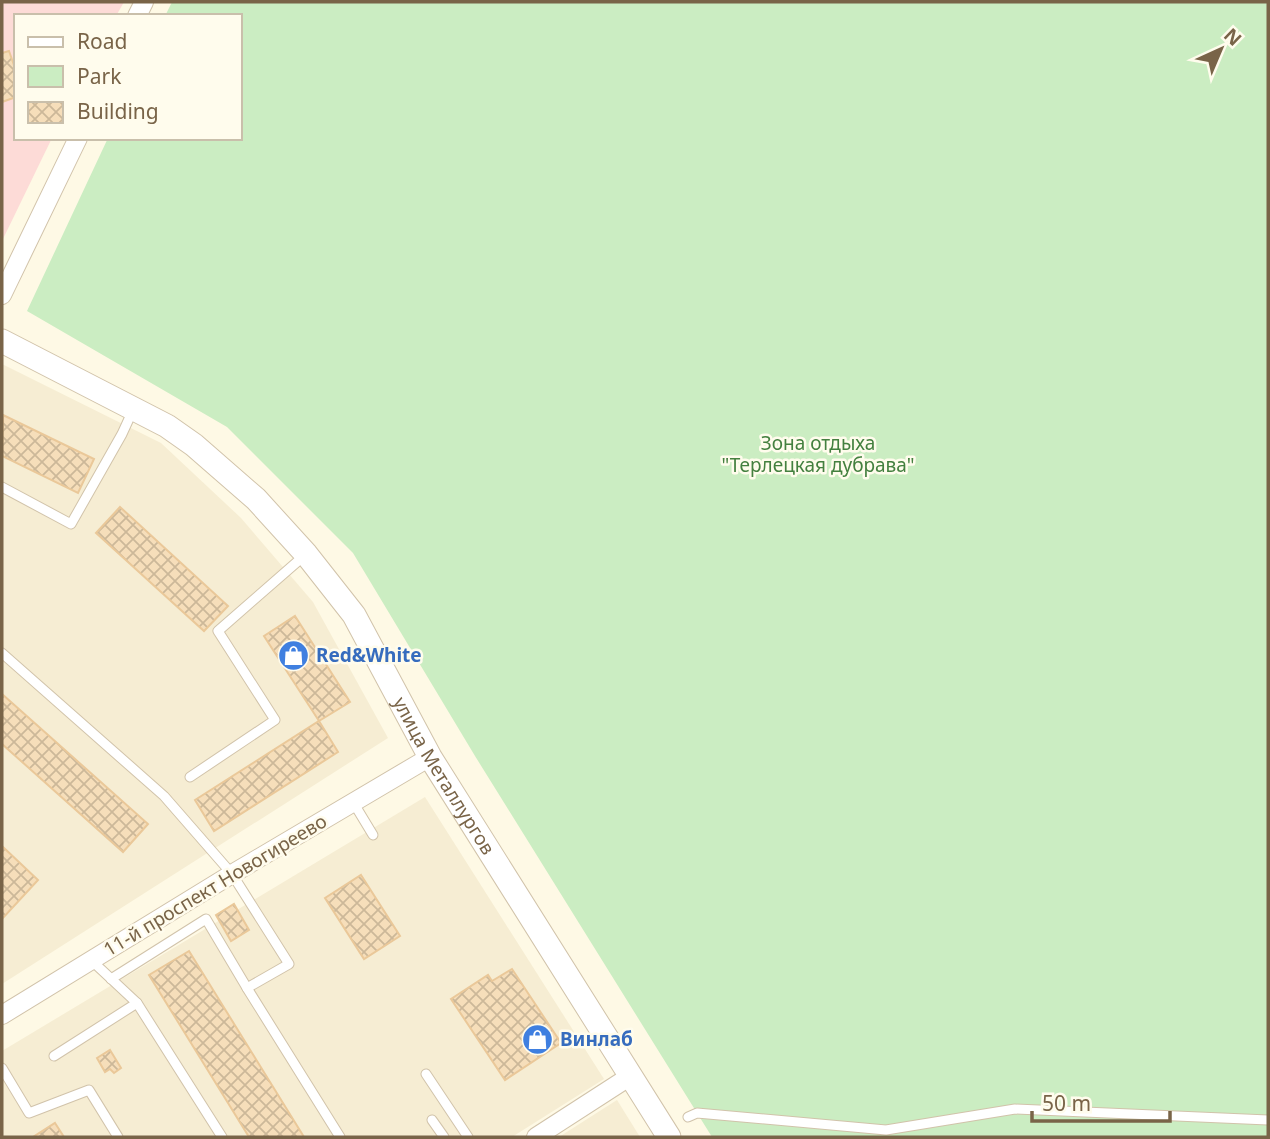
<svg xmlns="http://www.w3.org/2000/svg" width="1270" height="1139" viewBox="0 0 1270 1139" font-family="'Noto Sans',sans-serif">
<defs>
<pattern id="building-cross-hatch" width="8" height="8" patternUnits="userSpaceOnUse" patternTransform="scale(1.75)"><rect width="8" height="8" fill="#f6deba"/><path d="M0 0l8 8M0 8l8-8" fill="none" stroke="#ccb899"/></pattern>
</defs>
<rect width="100%" height="100%" fill="#fef9e5"/>
<!-- residential -->
<g fill="#f6edd3">
<path d="M2 364 161 443 241 518 313 602 388 738 2 984Z"/>
<path d="M425 797 604 1079 512 1137H2V1051Z"/>
<path d="M617 1100 640 1137H559Z"/>
</g>
<!-- medical -->
<path fill="#fddbd7" d="M2 2H124L116 16H16V138H52L2 241Z"/>
<!-- green -->
<path fill="#cbedc2" d="M172 2H1268V1137H712L475 756 353 553 227 427 27 311 108 138H240V16H165Z"/>
<!-- building -->
<g fill="url(#building-cross-hatch)" stroke="#eac899" stroke-width="2">
<path d="M9 51 16 71V97L2 102V53Z"/>
<path d="M3 415 94 459 78 493 2 456Z"/>
<path d="M120 507 228 606 204 631 96 533Z"/>
<path d="M295 616 350 702 319 721 264 636Z"/>
<path d="M2 694 148 824 123 852 2 744Z"/>
<path d="M319 721 338 752 214 831 195 800Z"/>
<path d="M3 847 38 880 2 919V849Z"/>
<path d="M361 875 400 936 364 959 325 898Z"/>
<path d="M234 904 249 930 231 941 216 915Z"/>
<path d="M189 951 304 1137H249L149 975Z"/>
<path d="M512 969 561 1043 505 1080 451 999 488 975 492 981Z"/>
<path d="M110 1050 121 1068 114 1073 110 1069 105 1072 97 1058Z"/>
<path d="M55 1123 64 1137H33Z"/>
</g>
<g fill="none" stroke-linecap="round" stroke-linejoin="round">
<defs>
<g id="service">
<path d="M2 487 71 524 122 434 133 410"/>
<path d="M2 653 164 796 232 874 289 964 247 988 340 1137"/>
<path d="M190 777 275 720 218 631 305 555"/>
<path d="M353 802 373 835"/>
<path d="M91 960 137 1003"/>
<path d="M111 979 206 919 247 988"/>
<path d="M54 1056 137 1003 222 1137"/>
<path d="M2 1068 29 1113 89 1090 118 1137"/>
<path d="M426 1074 468 1137"/>
<path d="M688 1117 697 1113 886 1130 1015 1109 1268 1120"/>
<path d="M432 1120 444 1137"/>
</g>
<g id="minor">
<path d="M137 16 144 2"/>
<path d="M2 295 78 138"/>
<path d="M2 1015 232 874 430 757"/>
<path d="M536 1137 632 1075"/>
</g>
<g id="tertiary">
<path id="s1" d="M2 341 167 426 194 445 256 499 306 554 354 615 430 757 669 1137"/>
</g>
</defs>
<!-- service casing -->
<use href="#service" stroke="#d1c3aa" stroke-width="11"/>
<!-- minor casing -->
<use href="#minor" stroke="#d1c3aa" stroke-width="20"/>
<!-- tertiary casing -->
<use href="#tertiary" stroke="#d1c3aa" stroke-width="25"/>
<!-- service -->
<use href="#service" stroke="#fff" stroke-width="9"/>
<!-- minor -->
<use href="#minor" stroke="#fff" stroke-width="18"/>
<!-- tertiary -->
<use href="#tertiary" stroke="#fff" stroke-width="23"/>
</g>
<!-- icons -->
<defs>
<symbol id="shop-disc" viewBox="-11 -11 22 22"><circle r="9.5" fill="#3f7fe0" stroke="#fffced"/><path d="M-5-2.5h2.3a2.7 3.5 0 0 1 5.4 0H5L5.5 6h-11ZM-1.5-2.5h3a1.5 2.3 0 0 0-3 0Z" fill="#fff"/></symbol>
</defs>
<g fill-rule="evenodd">
<use href="#shop-disc" x="276" y="638" width="35" height="35"/>
<use href="#shop-disc" x="520" y="1022" width="35" height="35"/>
</g>
<g text-anchor="middle" stroke-width="5" stroke-linejoin="round" paint-order="stroke">
<!-- park labels -->
<g font-size="19" fill="#44803f" stroke="#fffced">
<text x="818" y="450">Зона отдыха<tspan x="818" dy="22">"Терлецкая дубрава"</tspan></text>
</g>
<!-- shop labels -->
<g font-size="19" font-weight="bold" fill="#366cbe" stroke="#fffced" text-anchor="start">
<text x="316" y="662">Red&amp;White</text>
<text x="560" y="1046">Винлаб</text>
</g>
<!-- street labels -->
<g font-size="19" fill="#796448" stroke="#fffced">
<text dy="7" stroke="none"><textPath href="#s1" startOffset="637">улица Металлургов</textPath></text>
<text transform="translate(215 885) rotate(-31)" y="7">11-й проспект Новогиреево</text>
</g>
</g>
<!-- border -->
<rect width="1270" height="1139" fill="none" stroke="#796448" stroke-width="7"/>
<!-- legend -->
<rect x="14" y="14" width="228" height="126" fill="#fffced" stroke="#c9bfab" stroke-width="2"/>
<rect x="28" y="37" width="35" height="10" fill="#ffffff" stroke="#c9bfab" stroke-width="2"/>
<text x="77" y="49" font-size="21" fill="#796448">Road</text>
<rect x="28" y="66" width="35" height="21" fill="#cbedc2" stroke="#c9bfab" stroke-width="2"/>
<text x="77" y="84" font-size="21" fill="#796448">Park</text>
<rect x="28" y="102" width="35" height="21" fill="url(#building-cross-hatch)" stroke="#c9bfab" stroke-width="2"/>
<text x="77" y="119" font-size="21" fill="#796448">Building</text>
<!-- north arrow -->
<g transform="translate(1221 49) rotate(44)" stroke="#fffced" stroke-width="5" paint-order="stroke">
<path d="M0-5L12 26L0 18L-12 26Z" fill="#796448"/>
<text y="-10" font-size="19" font-weight="bold" text-anchor="middle" fill="#796448">N</text>
</g>
<!-- scale -->
<path d="M1032 1111v10h138v-10" fill="none" stroke="#796448" stroke-width="3.5"/>
<text x="1042" y="1111" font-size="21" fill="#796448" stroke="#fffced" stroke-width="5" paint-order="stroke">50 m</text>
</svg>
